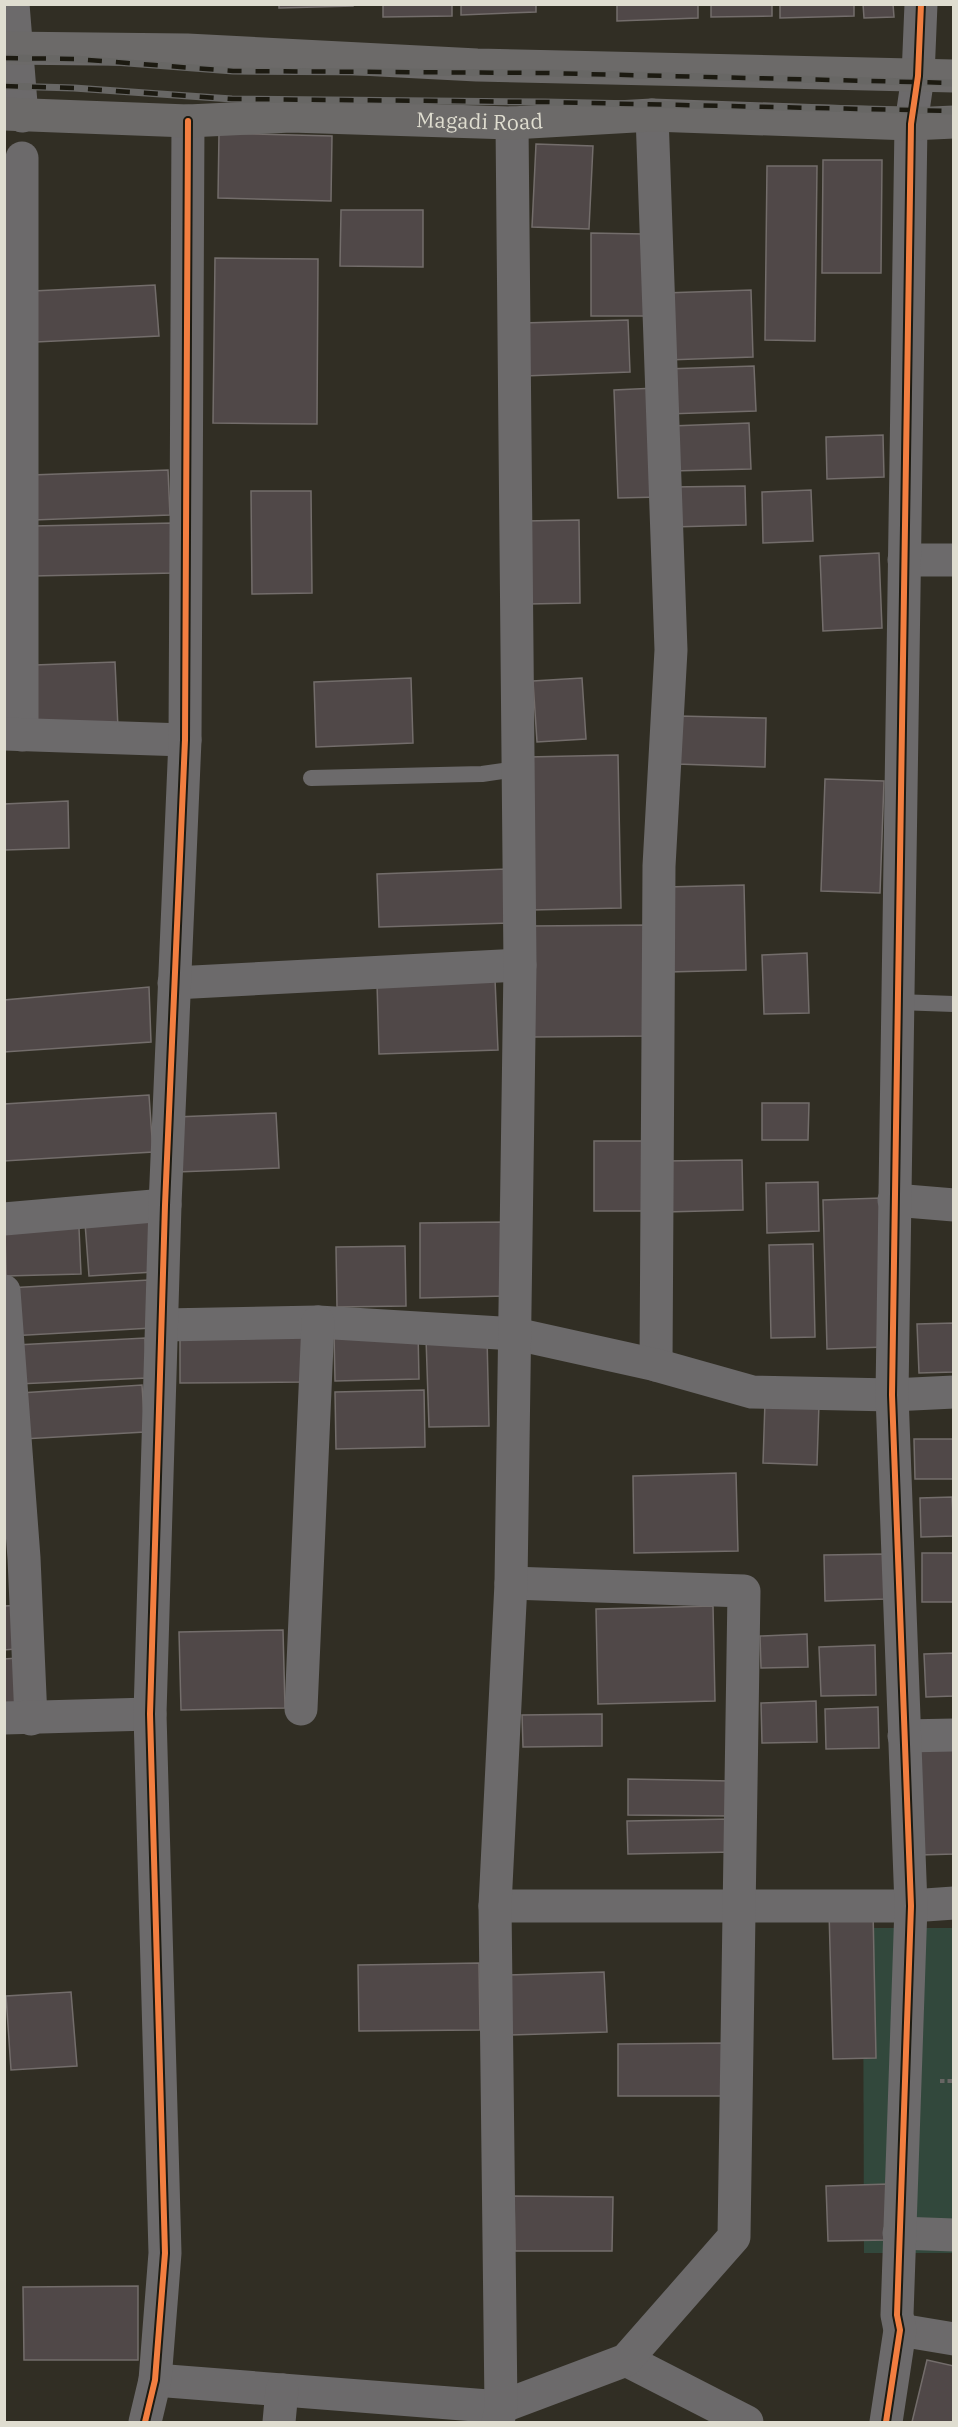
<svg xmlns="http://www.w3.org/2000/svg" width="958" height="2427" viewBox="0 0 958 2427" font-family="'IBM Plex Serif',serif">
<rect width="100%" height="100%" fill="#312e24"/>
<!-- green -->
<path fill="#32483c" d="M863 1928H953V2253H864Z"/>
<!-- building -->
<g fill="#504848" stroke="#736d6b" stroke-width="1.5">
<path d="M279 4H353V6L279 8Z"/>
<path d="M383 4H452V16L383 17Z"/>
<path d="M461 4H536V12L461 15Z"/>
<path d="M617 4H698V18L617 21Z"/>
<path d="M711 4H772V16L711 17Z"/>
<path d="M780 4H854V16L780 18Z"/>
<path d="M863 4H893L894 17 864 18Z"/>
<path d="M219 133 332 136 331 201 218 198Z"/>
<path d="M536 144 593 146 589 229 532 227Z"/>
<path d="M823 160H882L881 273H822Z"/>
<path d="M767 166H817L815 341 765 340Z"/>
<path d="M341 210H423V267L340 266Z"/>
<path d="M591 233 644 234V316H591Z"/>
<path d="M215 258 318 259 317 424 213 423Z"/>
<path d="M155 285 159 336 36 342 33 291Z"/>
<path d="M751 290 753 357 667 360 664 293Z"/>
<path d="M628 320 630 372 524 376 522 323Z"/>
<path d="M754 366 756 411 667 414 665 369Z"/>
<path d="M656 388 660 497 618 498 614 390Z"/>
<path d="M749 423 751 469 672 471 671 426Z"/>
<path d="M883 435 884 477 827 479 826 437Z"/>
<path d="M168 470 170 515 33 520 31 475Z"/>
<path d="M745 486 746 525 672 527 671 487Z"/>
<path d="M811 490 813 541 763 543 762 492Z"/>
<path d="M251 491H311L312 593 252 594Z"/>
<path d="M579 520 580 603 528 604 525 521Z"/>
<path d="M173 523 174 573 33 576V526Z"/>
<path d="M879 553 882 628 823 631 820 556Z"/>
<path d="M115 662 118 728 37 731 35 665Z"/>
<path d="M411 678 413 743 316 747 314 682Z"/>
<path d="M582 678 586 739 537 742 533 681Z"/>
<path d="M679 716 766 718 765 767 677 764Z"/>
<path d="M618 755 621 908 531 910 528 757Z"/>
<path d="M825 779 884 781 880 893 821 891Z"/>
<path d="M68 801 69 848 5 850 4 804Z"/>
<path d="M507 869 509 923 379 927 377 874Z"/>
<path d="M744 885 746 970 669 972 666 887Z"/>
<path d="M649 925 650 1036 532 1037 531 926Z"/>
<path d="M807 953 809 1013 764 1014 762 955Z"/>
<path d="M495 979 498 1050 379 1054 377 983Z"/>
<path d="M149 987 151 1042 4 1052V1000Z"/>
<path d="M149 1095 153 1152 4 1161V1104Z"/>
<path d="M762 1103H809L808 1140H762Z"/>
<path d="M276 1113 279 1168 177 1172 175 1117Z"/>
<rect x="594" y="1141" width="52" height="70"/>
<path d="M742 1160 743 1210 666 1212 665 1161Z"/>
<path d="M818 1182 819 1231 767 1233 766 1183Z"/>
<path d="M881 1198 884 1347 827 1349 823 1200Z"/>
<path d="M150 1219 154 1272 89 1276 85 1223Z"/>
<path d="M505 1222 506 1296 420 1298V1223Z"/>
<path d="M79 1228 81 1274 6 1276 5 1230Z"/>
<path d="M813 1244 815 1337 771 1338 769 1245Z"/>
<path d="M405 1246 406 1306 337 1307 336 1247Z"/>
<path d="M149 1280 152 1328 10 1336 8 1288Z"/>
<path d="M954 1323V1372L919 1373 917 1324Z"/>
<path d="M418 1331 419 1379 335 1381 334 1334Z"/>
<path d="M304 1334V1382L180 1383V1335Z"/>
<path d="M487 1336 489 1426 429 1427 426 1338Z"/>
<path d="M145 1338 147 1378 18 1384 16 1345Z"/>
<path d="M142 1385 145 1432 23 1439 20 1393Z"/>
<path d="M424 1390 425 1447 336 1449 335 1392Z"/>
<path d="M765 1401 819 1404 817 1465 763 1463Z"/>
<path d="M914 1439H954V1479H915Z"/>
<path d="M736 1473 738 1551 634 1553 633 1476Z"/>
<path d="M952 1497 954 1536 921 1537 920 1498Z"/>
<rect x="922" y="1553" width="32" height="49"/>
<path d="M885 1554 886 1599 825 1601 824 1555Z"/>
<path d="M25 1605 27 1648 4 1650V1606Z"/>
<path d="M713 1606 715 1701 598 1704 596 1609Z"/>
<path d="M283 1630 285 1708 181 1710 179 1632Z"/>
<path d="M807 1634 808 1667 761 1668 760 1636Z"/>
<path d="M875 1645 876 1695 821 1696 819 1647Z"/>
<path d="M954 1653V1696L926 1697 924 1654Z"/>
<path d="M18 1658 21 1706 4 1707V1659Z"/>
<path d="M816 1701 817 1742 762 1743 761 1703Z"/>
<path d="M878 1707 879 1748 826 1749 825 1709Z"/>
<path d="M602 1714V1746L523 1747 522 1715Z"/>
<path d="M954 1742V1854L920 1855 917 1743Z"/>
<path d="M628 1779 731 1781V1816L628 1815Z"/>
<path d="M733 1819 734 1852 628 1854 627 1821Z"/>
<path d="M873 1910 876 2058 833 2059 829 1911Z"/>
<path d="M479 1963 480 2030 359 2031 358 1965Z"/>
<path d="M604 1972 607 2032 511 2035 509 1975Z"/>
<path d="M71 1992 77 2066 11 2070 6 1996Z"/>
<path d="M724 2043V2096H618V2044Z"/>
<path d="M888 2184 889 2240 828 2241 826 2186Z"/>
<path d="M514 2196 613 2197 612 2251H515Z"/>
<path d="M138 2286V2360H24L23 2287Z"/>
<path d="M927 2360 954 2366V2422H912Z"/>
</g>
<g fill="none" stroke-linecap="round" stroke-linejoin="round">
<!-- path -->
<path stroke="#676563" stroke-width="4" stroke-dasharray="4.5 3" stroke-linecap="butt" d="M940 2081H954"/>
<!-- service -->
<g stroke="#6c6a6b" stroke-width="16">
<path d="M311 778 482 774 517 769"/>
<path d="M897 1002 954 1004"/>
</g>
<!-- minor -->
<g stroke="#6c6a6b" stroke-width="33">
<path d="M652 115 671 650 659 866 656 1365"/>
<path d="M22 158V735"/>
<path d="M904 560H954"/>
<path d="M4 734 185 740"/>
<path d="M174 983 520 965"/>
<path d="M894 1200 954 1205"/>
<path d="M4 1219 165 1205"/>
<path d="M4 1291 24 1558 31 1719"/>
<path d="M163 1325 318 1322 516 1334 656 1365 752 1392 892 1395 954 1392"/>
<path d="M301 1709 318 1322"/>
<path d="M4 1718 150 1714"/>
<path d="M904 1736 954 1735"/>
<path d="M495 1906H911L954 1903"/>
<path d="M899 2233 954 2235"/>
<path d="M900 2330 954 2339"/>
<path d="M626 2360 747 2422"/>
<path d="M155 2380 501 2407 626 2360 734 2237 744 1591 511 1583"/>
<path d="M279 2422 282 2390"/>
<path d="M498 2422 501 2407 495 1906 511 1583 520 965 512 123"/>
<path d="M886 2422 900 2330 897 2315 911 1906 892 1395 911 124 918 76 921 4"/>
</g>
<!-- tertiary -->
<g stroke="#6c6a6b" stroke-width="33">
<path d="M13 4 22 116"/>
<path d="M145 2422 155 2380 165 2253 150 1714 165 1205 185 740 188 121"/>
</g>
<!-- primary -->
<g stroke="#6c6a69" stroke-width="33">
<path d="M4 48 187 50 477 65 954 76"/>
<path id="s1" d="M4 114 188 121 291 116 512 123 652 115 911 124 954 122"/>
</g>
<defs>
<g id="rail">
<path d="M4 58 75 59 233 71 545 73 954 83"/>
<path d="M4 86 74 88 232 99 545 102 954 111"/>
</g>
</defs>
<!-- rail casing -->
<use href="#rail" stroke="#686765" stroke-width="7"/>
<!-- rail -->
<use href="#rail" stroke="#1c1a11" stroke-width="4.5" stroke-dasharray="14" stroke-linecap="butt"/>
<defs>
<g id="cycleway">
<path d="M145 2422 155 2380 165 2253 150 1714 165 1205 185 740 188 121"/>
<path d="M886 2422 900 2330 897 2315 911 1906 892 1395 911 124 918 76 921 4"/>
</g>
</defs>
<!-- cycleway casing -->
<use href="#cycleway" stroke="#1c1a11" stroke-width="10"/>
<!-- cycleway -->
<use href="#cycleway" stroke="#f27e40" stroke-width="6"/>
</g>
<g text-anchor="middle" stroke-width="5" stroke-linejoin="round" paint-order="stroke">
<!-- street labels -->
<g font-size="21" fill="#dfddd0" stroke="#1c1a11">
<text dy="7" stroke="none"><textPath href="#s1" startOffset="476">Magadi Road</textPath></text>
</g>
</g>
<!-- border -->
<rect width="958" height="2427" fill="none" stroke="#dfddd0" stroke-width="12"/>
</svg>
